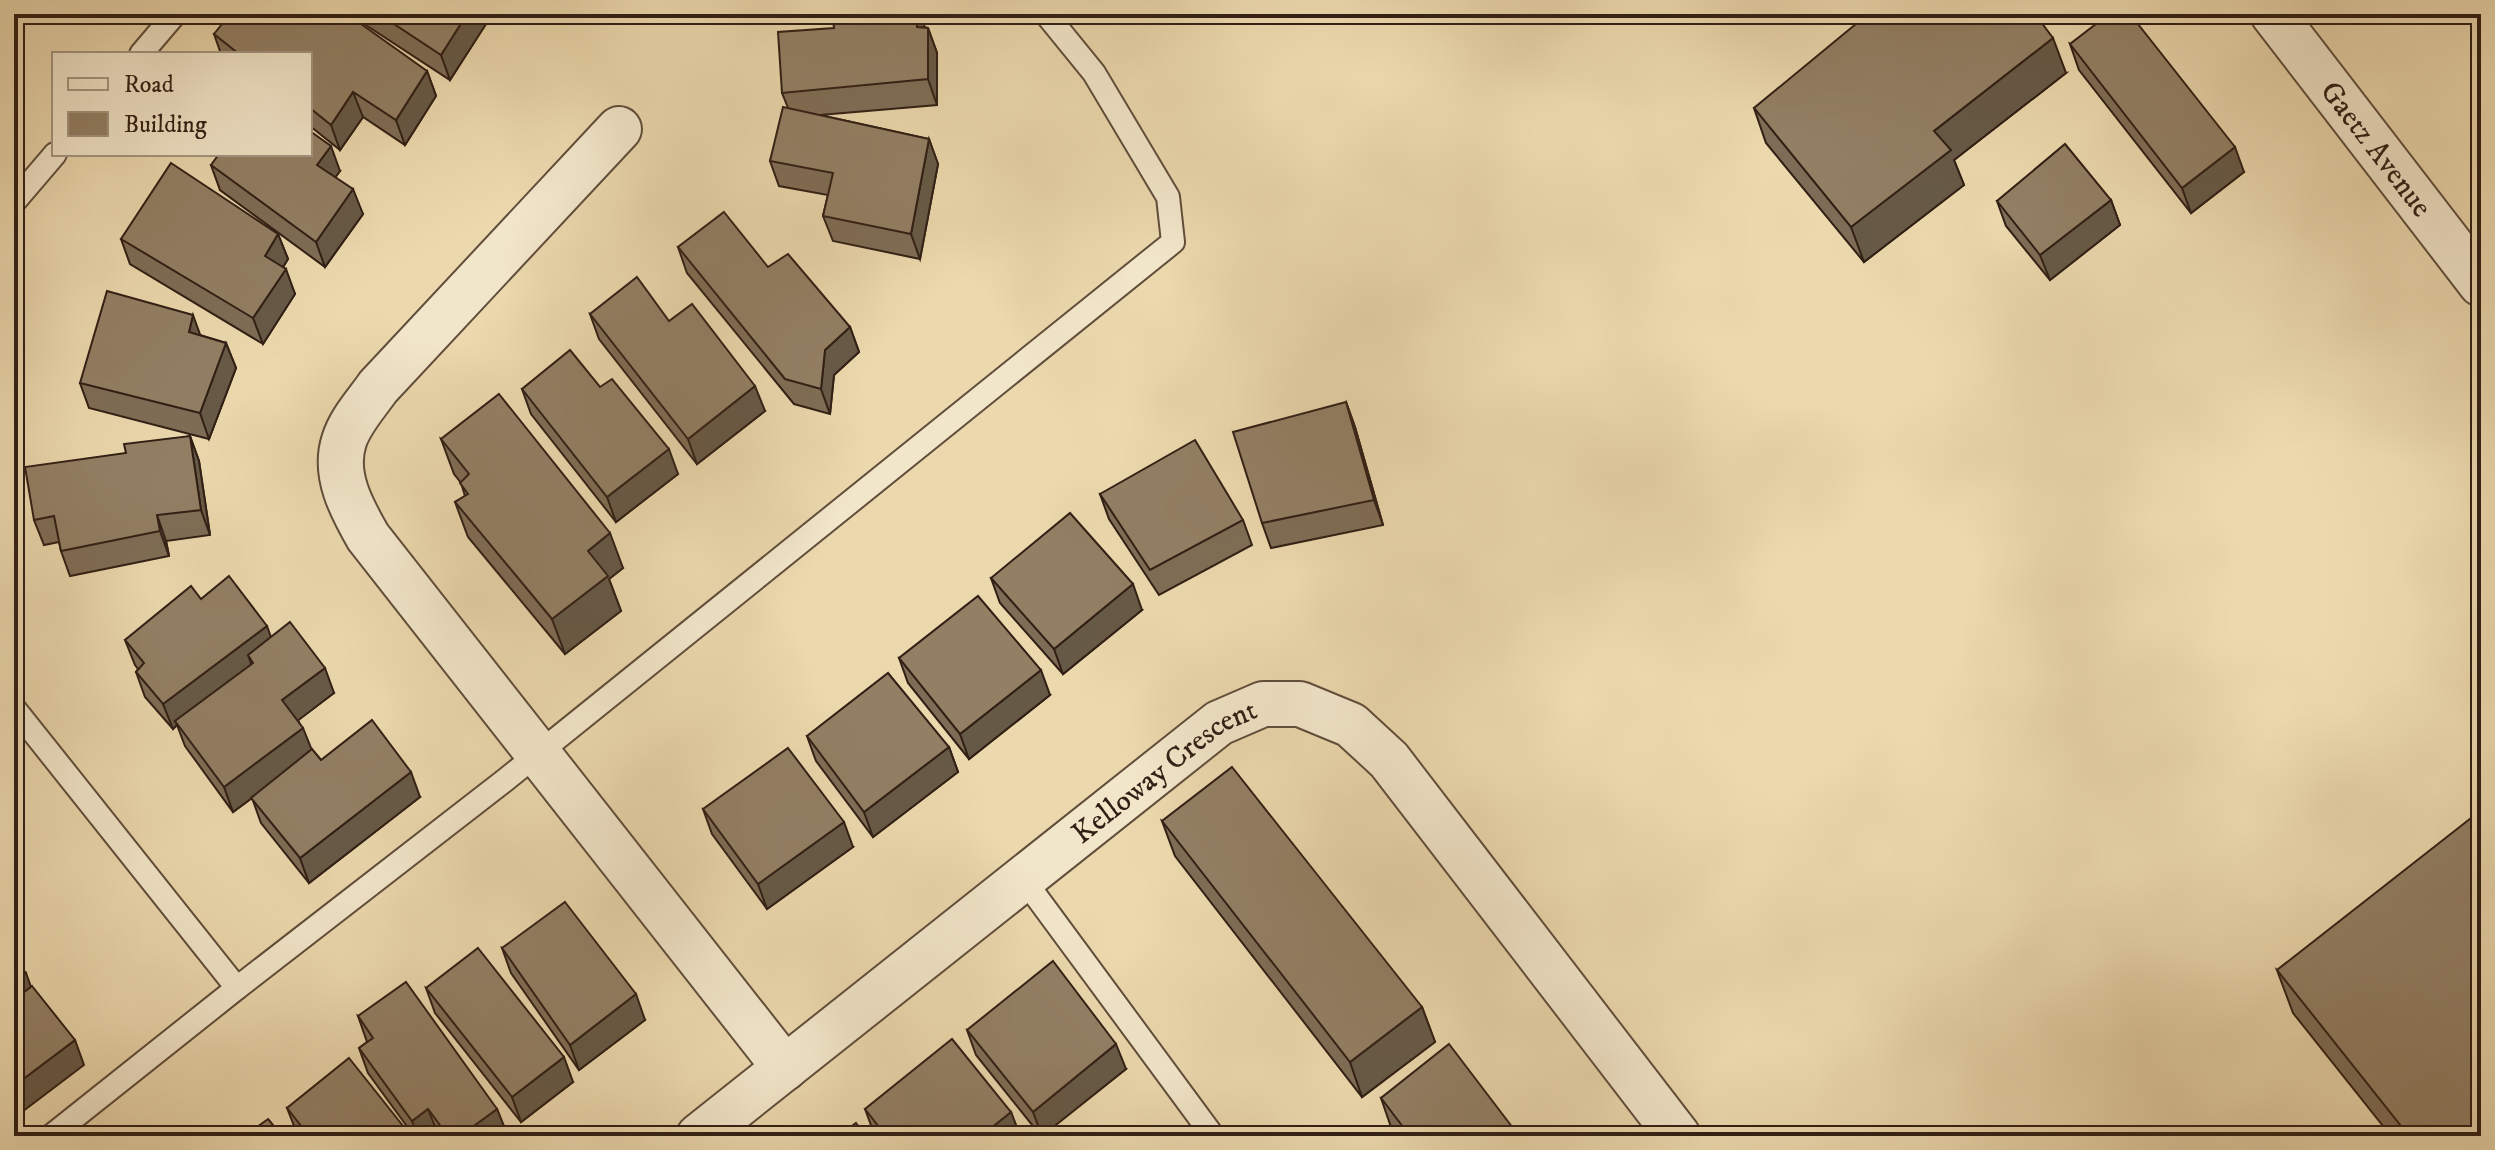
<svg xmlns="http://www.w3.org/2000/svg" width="2495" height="1150" viewBox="0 0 2495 1150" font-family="'IM FELL DW Pica',serif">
<rect width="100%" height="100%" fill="#ebd8ad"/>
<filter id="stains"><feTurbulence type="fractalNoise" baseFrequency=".0025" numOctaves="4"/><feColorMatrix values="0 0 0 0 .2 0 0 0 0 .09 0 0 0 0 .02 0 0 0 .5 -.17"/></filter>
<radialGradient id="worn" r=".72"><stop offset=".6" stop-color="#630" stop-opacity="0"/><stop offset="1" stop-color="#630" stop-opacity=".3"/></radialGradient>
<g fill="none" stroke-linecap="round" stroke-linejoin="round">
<defs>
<g id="lane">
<path d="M141 54 175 14"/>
<path d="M14 202 55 154"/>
<path d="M14 708 237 988 504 781 1173 242 1168 197 1094 73 1046 14"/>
<path d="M1022 877 1213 1136"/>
<path d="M51 1136 237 988"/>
</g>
<g id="street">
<path id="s1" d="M2273 14 2481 284"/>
<path d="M619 129 378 387C367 403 350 421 344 441 333 475 352 509 368 537L785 1068"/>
<path id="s2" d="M699 1136 1219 723 1263 704H1300L1351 725 1389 760 1678 1136"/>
</g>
</defs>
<!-- lane casing -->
<use href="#lane" stroke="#604d3b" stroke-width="26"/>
<!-- street casing -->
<use href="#street" stroke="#604d3b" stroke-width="48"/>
<!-- lane -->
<use href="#lane" stroke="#f2e6ca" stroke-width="22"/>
<!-- street -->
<use href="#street" stroke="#f2e6ca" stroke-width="44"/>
</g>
<!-- wall -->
<g fill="#7e6d56" stroke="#311f15" stroke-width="2">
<path d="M349 14H482L486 24 450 80Z"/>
<path d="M833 14H921L924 27 928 28 937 53V105L820 115 929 139 938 164 920 259 833 241 823 216 828 195 779 186 770 161 788 108 782 93 834 28Z"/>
<path d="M214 34 427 71 436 96 405 145 363 117 340 150 310 126V54H221Z"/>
<path d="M2070 44 2244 172 2191 213 2079 70Z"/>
<path d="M2066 73 1954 160 1964 185 1864 262 1766 143 1754 108Z"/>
<path d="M211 165 340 171 335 177 363 214 325 267 220 190Z"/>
<path d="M2111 200 2120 225 2050 280 2006 226 1997 201Z"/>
<path d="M278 234 288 259 283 267 295 294 263 344 130 264 121 239Z"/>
<path d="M678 247 768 267 850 327 859 352 834 375 830 414 794 404 687 273Z"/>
<path d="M590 314 765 411 697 464 599 339Z"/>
<path d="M200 335 226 343 236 368 209 439 89 408 80 383Z"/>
<path d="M600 387 678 474 616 522 531 414 522 389Z"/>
<path d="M1346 402 1355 427 1383 525 1271 548 1262 523Z"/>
<path d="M190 436 199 461 210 535 166 541 169 556 70 576 61 551 59 542 44 545 34 520 126 453Z"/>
<path d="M441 439 623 568 609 579 621 611 565 654 468 537 455 502 465 496 461 483 454 474Z"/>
<path d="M1100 494 1243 520 1252 545 1159 595 1109 519Z"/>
<path d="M991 578 1142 610 1063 674 1000 603Z"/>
<path d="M201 599 271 637 334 693 298 720 311 749 321 760 420 797 309 883 261 823 252 798 233 812 185 746 177 725 173 729 145 697 136 672 138 669 135 665 125 640Z"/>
<path d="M899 658 1050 695 969 759 908 683Z"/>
<path d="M807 736 949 747 958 772 873 837 816 761Z"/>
<path d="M703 809 853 847 767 909 712 834Z"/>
<path d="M1162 821 1422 1007 1435 1042 1362 1097 1175 856Z"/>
<path d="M502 948 645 1020 579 1070 511 973Z"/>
<path d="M2277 970 2481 1136H2391L2293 1013Z"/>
<path d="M426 988 573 1082 521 1122 435 1013Z"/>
<path d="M358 1016 497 1109 507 1134 503 1136H439L438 1134 435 1136H414L368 1073 359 1048 367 1042Z"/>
<path d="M967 1030 1126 1069 1041 1136 976 1055Z"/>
<path d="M1381 1098 1519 1136H1396L1393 1133Z"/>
<path d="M287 1108 411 1136H298Z"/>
<path d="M865 1109 1011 1112 1020 1136H875Z"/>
</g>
<!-- shaded-wall -->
<g fill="#665946" stroke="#311f15" stroke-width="2">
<path d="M467 14H482L486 24 450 80 441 55Z"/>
<path d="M916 14H921L924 22 926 52 917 27Z"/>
<path d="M928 28 937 53V105L928 79Z"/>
<path d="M2053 38 2066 73 1954 160 1964 185 1864 262 1851 227 1934 131Z"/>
<path d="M427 71 436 96 405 145 396 120Z"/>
<path d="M353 92 363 117 340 150 331 125Z"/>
<path d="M929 139 938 164 920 259 911 234Z"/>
<path d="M331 146 340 171 326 190 317 165Z"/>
<path d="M2235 147 2244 172 2191 213 2182 188Z"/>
<path d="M353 189 363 214 325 267 316 242Z"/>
<path d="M2111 200 2120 225 2050 280 2040 255Z"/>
<path d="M278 234 288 259 274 282 265 256Z"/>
<path d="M286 269 295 294 263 344 253 318Z"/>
<path d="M193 315 202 340 189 332Z"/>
<path d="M850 327 859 352 834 375 830 414 821 389 825 350Z"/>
<path d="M226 343 236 368 209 439 200 413Z"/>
<path d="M755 386 765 411 697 464 688 439Z"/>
<path d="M1346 402 1355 427 1383 525 1374 500Z"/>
<path d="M190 436 199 461 210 535 201 510Z"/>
<path d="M669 449 678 474 616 522 607 497Z"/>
<path d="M157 515 166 541 169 556 160 531Z"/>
<path d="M610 533 623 568 609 579 621 611 565 654 552 619 588 551Z"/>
<path d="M1133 584 1142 610 1063 674 1054 649Z"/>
<path d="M267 626 276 651 253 663 248 655 253 669 175 721 177 725 173 729 163 704Z"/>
<path d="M325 668 334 693 292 725 282 700Z"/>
<path d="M1041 670 1050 695 969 759 960 734Z"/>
<path d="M303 728 313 753 233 812 224 787Z"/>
<path d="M949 747 958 772 873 837 864 812Z"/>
<path d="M411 772 420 797 309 883 300 858Z"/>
<path d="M844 822 853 847 767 909 758 884Z"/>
<path d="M26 973 35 998 14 1016V983Z"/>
<path d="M636 994 645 1020 579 1070 570 1045Z"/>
<path d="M1422 1007 1435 1042 1362 1097 1350 1062Z"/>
<path d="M75 1040 84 1065 14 1118V1086Z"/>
<path d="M1116 1044 1126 1069 1042 1136 1033 1112Z"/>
<path d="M564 1057 573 1082 521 1122 512 1097Z"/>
<path d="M428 1109 438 1134 435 1136H418L412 1121Z"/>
<path d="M497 1109 507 1134 503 1136H460Z"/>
<path d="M1011 1112 1020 1136H981Z"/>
</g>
<!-- building -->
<g fill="#927f64" stroke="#311f15" stroke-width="2">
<path d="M230 14H347L427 71 396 120 353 92 331 125 310 108V54H239L214 34Z"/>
<path d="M379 14H467L441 55Z"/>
<path d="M833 14H916L917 27 928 28V79L782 93 778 32 834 28Z"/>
<path d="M1868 14H2035L2053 38 1934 131 1951 150 1851 227 1754 108Z"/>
<path d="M2109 14H2130L2235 147 2182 188 2070 44Z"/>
<path d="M783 107 929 139 911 234 823 216 833 173 770 161Z"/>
<path d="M310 131 331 146 317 165 353 189 316 242 211 165 219 154H310Z"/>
<path d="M2065 144 2111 200 2040 255 1997 201Z"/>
<path d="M171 163 278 234 265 256 286 269 253 318 121 239Z"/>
<path d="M724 212 768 267 788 254 850 327 825 350 821 389 785 379 678 247Z"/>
<path d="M637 277 669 321 692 304 755 386 688 439 590 314Z"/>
<path d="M107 291 193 315 189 332 226 343 200 413 80 383Z"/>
<path d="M570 350 600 387 612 379 669 449 607 497 522 389Z"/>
<path d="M499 394 610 533 588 551 608 576 552 619 455 502 468 494 460 483 469 474 441 439Z"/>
<path d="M1346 402 1374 500 1262 523 1233 432Z"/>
<path d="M190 436 201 510 157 515 160 531 61 551 54 516 34 520 25 467 126 453 124 444Z"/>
<path d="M1195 440 1243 520 1150 570 1100 494Z"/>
<path d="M1070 513 1133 584 1054 649 991 578Z"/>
<path d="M229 576 267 626 163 704 136 672 144 663 125 640 191 586 201 599Z"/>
<path d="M978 596 1041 670 960 734 899 658Z"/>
<path d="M290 622 325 668 282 700 303 728 224 787 175 721 253 663 248 655Z"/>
<path d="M888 673 949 747 864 812 807 736Z"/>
<path d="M372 720 411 772 300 858 251 798 312 749 321 760Z"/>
<path d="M788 748 844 822 758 884 703 809Z"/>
<path d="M1232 767 1422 1007 1350 1062 1162 821Z"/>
<path d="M2480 811 2481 1135 2409 1136 2277 970Z"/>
<path d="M565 902 636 994 570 1045 502 948Z"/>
<path d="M478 948 564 1057 512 1097 426 988Z"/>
<path d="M14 960 26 973 14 983Z"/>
<path d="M1053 961 1116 1044 1033 1112 967 1030Z"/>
<path d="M406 982 497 1109 460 1136H448L428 1109 412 1121 359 1048 373 1038 358 1016Z"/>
<path d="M32 986 75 1040 14 1086V1000Z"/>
<path d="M952 1039 1011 1112 981 1136H886L865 1109Z"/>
<path d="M1449 1044 1519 1136H1410L1381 1098Z"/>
<path d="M349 1058 411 1136H309L287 1108Z"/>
<path d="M268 1119 282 1136H245Z"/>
<path d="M856 1123 866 1136H839Z"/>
</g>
<g text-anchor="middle" stroke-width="7" stroke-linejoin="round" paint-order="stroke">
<!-- street labels -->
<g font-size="30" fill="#311f15" stroke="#f2e6ca">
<text dy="10" stroke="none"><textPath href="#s1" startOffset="170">Gaetz Avenue</textPath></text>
<text dy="10" stroke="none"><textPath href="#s2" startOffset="592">Kelloway Crescent</textPath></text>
</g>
</g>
<!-- margin -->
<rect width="2495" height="1150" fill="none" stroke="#ebd8ad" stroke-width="48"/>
<rect x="16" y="16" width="2463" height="1118" fill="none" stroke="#311f15" stroke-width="4"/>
<rect x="24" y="24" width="2447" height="1102" fill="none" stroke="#311f15" stroke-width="2"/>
<!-- legend -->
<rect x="52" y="52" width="260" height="104" fill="#f2e6ca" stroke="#a59682" stroke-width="2"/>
<rect x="68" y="78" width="40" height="12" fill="#f2e6ca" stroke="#a59682" stroke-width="2"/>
<text x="124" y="92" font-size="24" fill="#311f15">Road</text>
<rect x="68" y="112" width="40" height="24" fill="#927f64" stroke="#a59682" stroke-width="2"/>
<text x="124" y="132" font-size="24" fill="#311f15">Building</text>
<rect width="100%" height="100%" filter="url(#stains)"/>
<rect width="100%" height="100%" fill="url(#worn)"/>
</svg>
